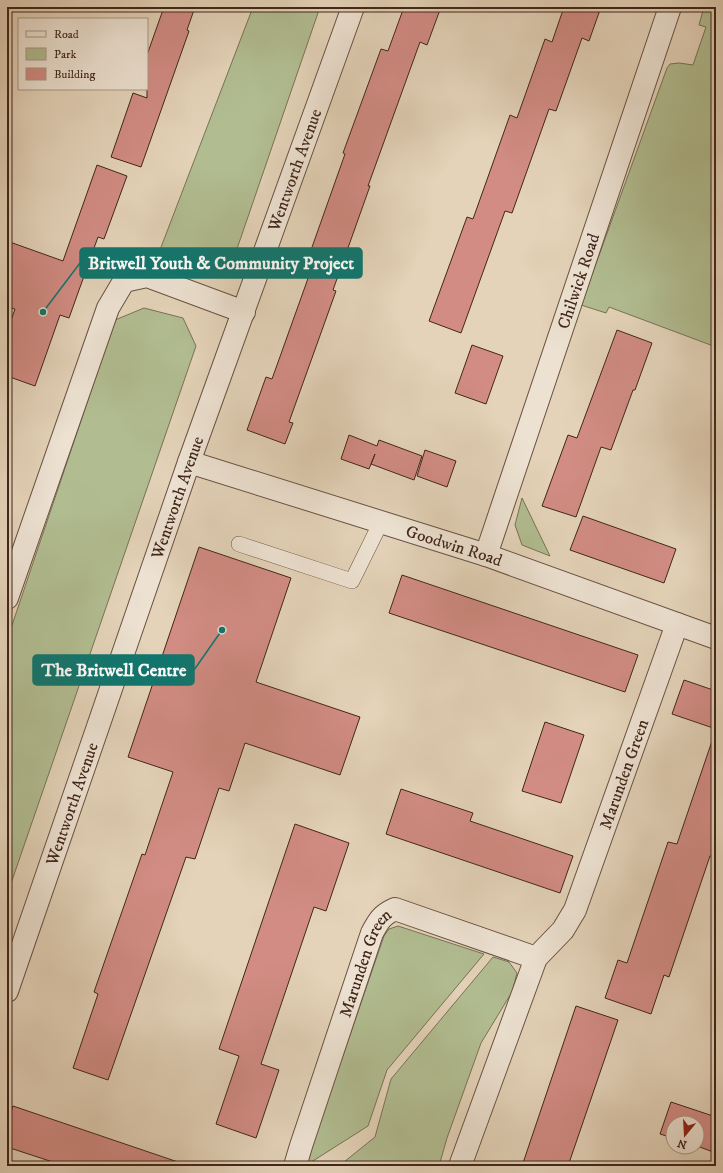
<svg xmlns="http://www.w3.org/2000/svg" width="723" height="1173" viewBox="0 0 723 1173" font-family="'IM FELL DW Pica',serif">
<rect width="100%" height="100%" fill="#e4d3b9"/>
<filter id="stains"><feTurbulence type="fractalNoise" baseFrequency=".005" numOctaves="4"/><feColorMatrix values="0 0 0 0 .2 0 0 0 0 .09 0 0 0 0 .02 0 0 0 .5 -.17"/></filter>
<radialGradient id="worn" r=".72"><stop offset=".6" stop-color="#630" stop-opacity="0"/><stop offset="1" stop-color="#630" stop-opacity=".3"/></radialGradient>
<!-- green -->
<g fill="#b1bd91" stroke="#797256">
<path d="M253 7H320L228 275 158 255Z"/>
<path d="M704 7H716V347L609 307 606 313 581 305 667 68 670 64 679 63 693 65 706 27 699 25Z"/>
<path d="M144 308 183 318 196 346 7 895V640L115 320Z"/>
<path d="M522 498 550 556 522 545 515 525Z"/>
<path d="M398 926 484 954 387 1070 368 1126 305 1166 384 936 389 929Z"/>
<path d="M493 957 509 962 517 973 512 992 481 1043 447 1138 439 1166H339L375 1137 391 1079Z"/>
</g>
<!-- building -->
<g fill="#d28c84" stroke="#41261b">
<path d="M164 7H195L187 30 189 31 141 167 111 157 133 93 147 98V55Z"/>
<path d="M404 7H441L427 45 420 42 368 186H370L333 290 336 291 289 422 293 423 285 444 247 430 266 377 272 379 311 270 305 267 345 154 343 153 381 49 388 51Z"/>
<path d="M564 7H601L589 41 582 38 556 111 549 109 512 213 505 211 461 333 429 321 467 217 473 219 510 115 517 118 545 39 552 42Z"/>
<path d="M97 165 127 176 104 239 98 237 69 318 60 315 35 386 7 376V332L15 309 7 307V241L63 261Z"/>
<path d="M617 330 652 343 635 390H633L611 450 601 447 576 517 542 506 568 435 577 438Z"/>
<path d="M472 345 503 356 486 404 455 393Z"/>
<path d="M349 435 377 446 379 440 422 456 414 480 371 464 375 454 369 469 341 459Z"/>
<path d="M425 450 456 461 447 487 417 476Z"/>
<path d="M583 516 676 549 664 583 570 550Z"/>
<path d="M199 547 291 578 256 682 360 717 340 775 245 743 229 791 219 788 195 859 186 857 108 1080 73 1068 98 994 94 992 142 854 145 855 173 772 128 757Z"/>
<path d="M402 575 638 655 625 692 389 613Z"/>
<path d="M684 680 716 691V729L672 714Z"/>
<path d="M545 722 584 735 561 803 522 791Z"/>
<path d="M712 741H716V843L712 856H710L669 977 664 975 651 1014 605 998 618 960 627 963 668 842 677 844Z"/>
<path d="M401 789 473 813 470 821 573 856 560 893 386 834Z"/>
<path d="M295 824 349 843 326 911 314 907 261 1064 279 1070 256 1138 216 1124 239 1056 219 1049Z"/>
<path d="M576 1006 618 1020 568 1166H522Z"/>
<path d="M671 1102 716 1117V1153L697 1146V1123H673V1138L660 1134Z"/>
<path d="M13 1106 178 1162V1166H65L7 1147V1123Z"/>
</g>
<g fill="none" stroke-linecap="round" stroke-linejoin="round">
<defs>
<path id="lane" d="M239 544 352 581 381 522"/>
<g id="street">
<path id="s1" d="M189 462 486 555 716 638"/>
<path id="s2" d="M486 555 670 7"/>
<path d="M7 598 108 308 124 281 147 276 244 312"/>
<path id="s3" d="M7 991 189 462 353 7"/>
<path id="s4" d="M295 1166 301 1146 372 933C379 920 382 915 395 909L536 958"/>
<path id="s5" d="M460 1166 536 958 563 930 575 910 677 624"/>
</g>
</defs>
<!-- lane casing -->
<use href="#lane" stroke="#6a5142" stroke-width="16"/>
<!-- street casing -->
<use href="#street" stroke="#6a5142" stroke-width="24"/>
<!-- lane -->
<use href="#lane" stroke="#ede2d2" stroke-width="15"/>
<!-- street -->
<use href="#street" stroke="#ede2d2" stroke-width="22"/>
</g>
<g text-anchor="middle" stroke-width="3.5" stroke-linejoin="round" paint-order="stroke">
<!-- street labels -->
<g font-size="17" fill="#41261b" stroke="#ede2d2">
<text dy="6" stroke="none"><textPath href="#s3" startOffset="870">Wentworth Avenue</textPath></text>
<text dy="6" stroke="none"><textPath href="#s2" startOffset="289">Chilwick Road</textPath></text>
<text dy="6" stroke="none"><textPath href="#s3" startOffset="522">Wentworth Avenue</textPath></text>
<text dy="6" stroke="none"><textPath href="#s1" startOffset="278">Goodwin Road</textPath></text>
<text dy="6" stroke="none"><textPath href="#s5" startOffset="428">Marunden Green</textPath></text>
<text dy="6" stroke="none"><textPath href="#s3" startOffset="198">Wentworth Avenue</textPath></text>
<text dy="6" stroke="none"><textPath href="#s4" startOffset="215">Marunden Green</textPath></text>
</g>
</g>
<!-- callouts -->
<path fill="none" stroke="#0f766e" stroke-width="1.5" d="M43 312L80 263M222 630L194 670"/>
<g fill="#0f766e" stroke="#ede2d2" stroke-width="1.5">
<circle cx="43" cy="312" r="4"/>
<circle cx="222" cy="630" r="4"/>
</g>
<g fill="#0f766e" stroke="#0f766e" stroke-width="1.5">
<rect x="80" y="248" width="282" height="30" rx="4"/>
<rect x="33" y="655" width="161" height="30" rx="4"/>
</g>
<g font-size="18" text-anchor="middle" font-weight="bold" fill="#fff">
<text x="221" y="269">Britwell Youth &amp; Community Project</text>
<text x="114" y="676">The Britwell Centre</text>
</g>
<!-- margin -->
<rect width="723" height="1173" fill="none" stroke="#e4d3b9" stroke-width="24"/>
<rect x="8" y="8" width="707" height="1157" fill="none" stroke="#41261b" stroke-width="2"/>
<rect x="12" y="12" width="699" height="1149" fill="none" stroke="#41261b"/>
<!-- legend -->
<rect x="18" y="18" width="130" height="72" fill="#ede2d2" stroke="#a89789"/>
<rect x="26" y="31" width="20" height="6" fill="#ede2d2" stroke="#a89789"/>
<text x="54" y="38" font-size="12" fill="#41261b">Road</text>
<rect x="26" y="48" width="20" height="12" fill="#b1bd91" stroke="#a89789"/>
<text x="54" y="58" font-size="12" fill="#41261b">Park</text>
<rect x="26" y="68" width="20" height="12" fill="#d28c84" stroke="#a89789"/>
<text x="54" y="78" font-size="12" fill="#41261b">Building</text>
<!-- north arrow -->
<g transform="translate(685 1135) rotate(198)"><circle r="19" fill="#ede2d2" stroke="#a89789"/>
<path d="M0-3L7 15L0 10L-7 15Z" fill="#8f2418"/>
<text y="-6" font-size="11" font-weight="bold" text-anchor="middle" fill="#41261b">N</text>
</g>
<rect width="100%" height="100%" filter="url(#stains)"/>
<rect width="100%" height="100%" fill="url(#worn)"/>
</svg>
